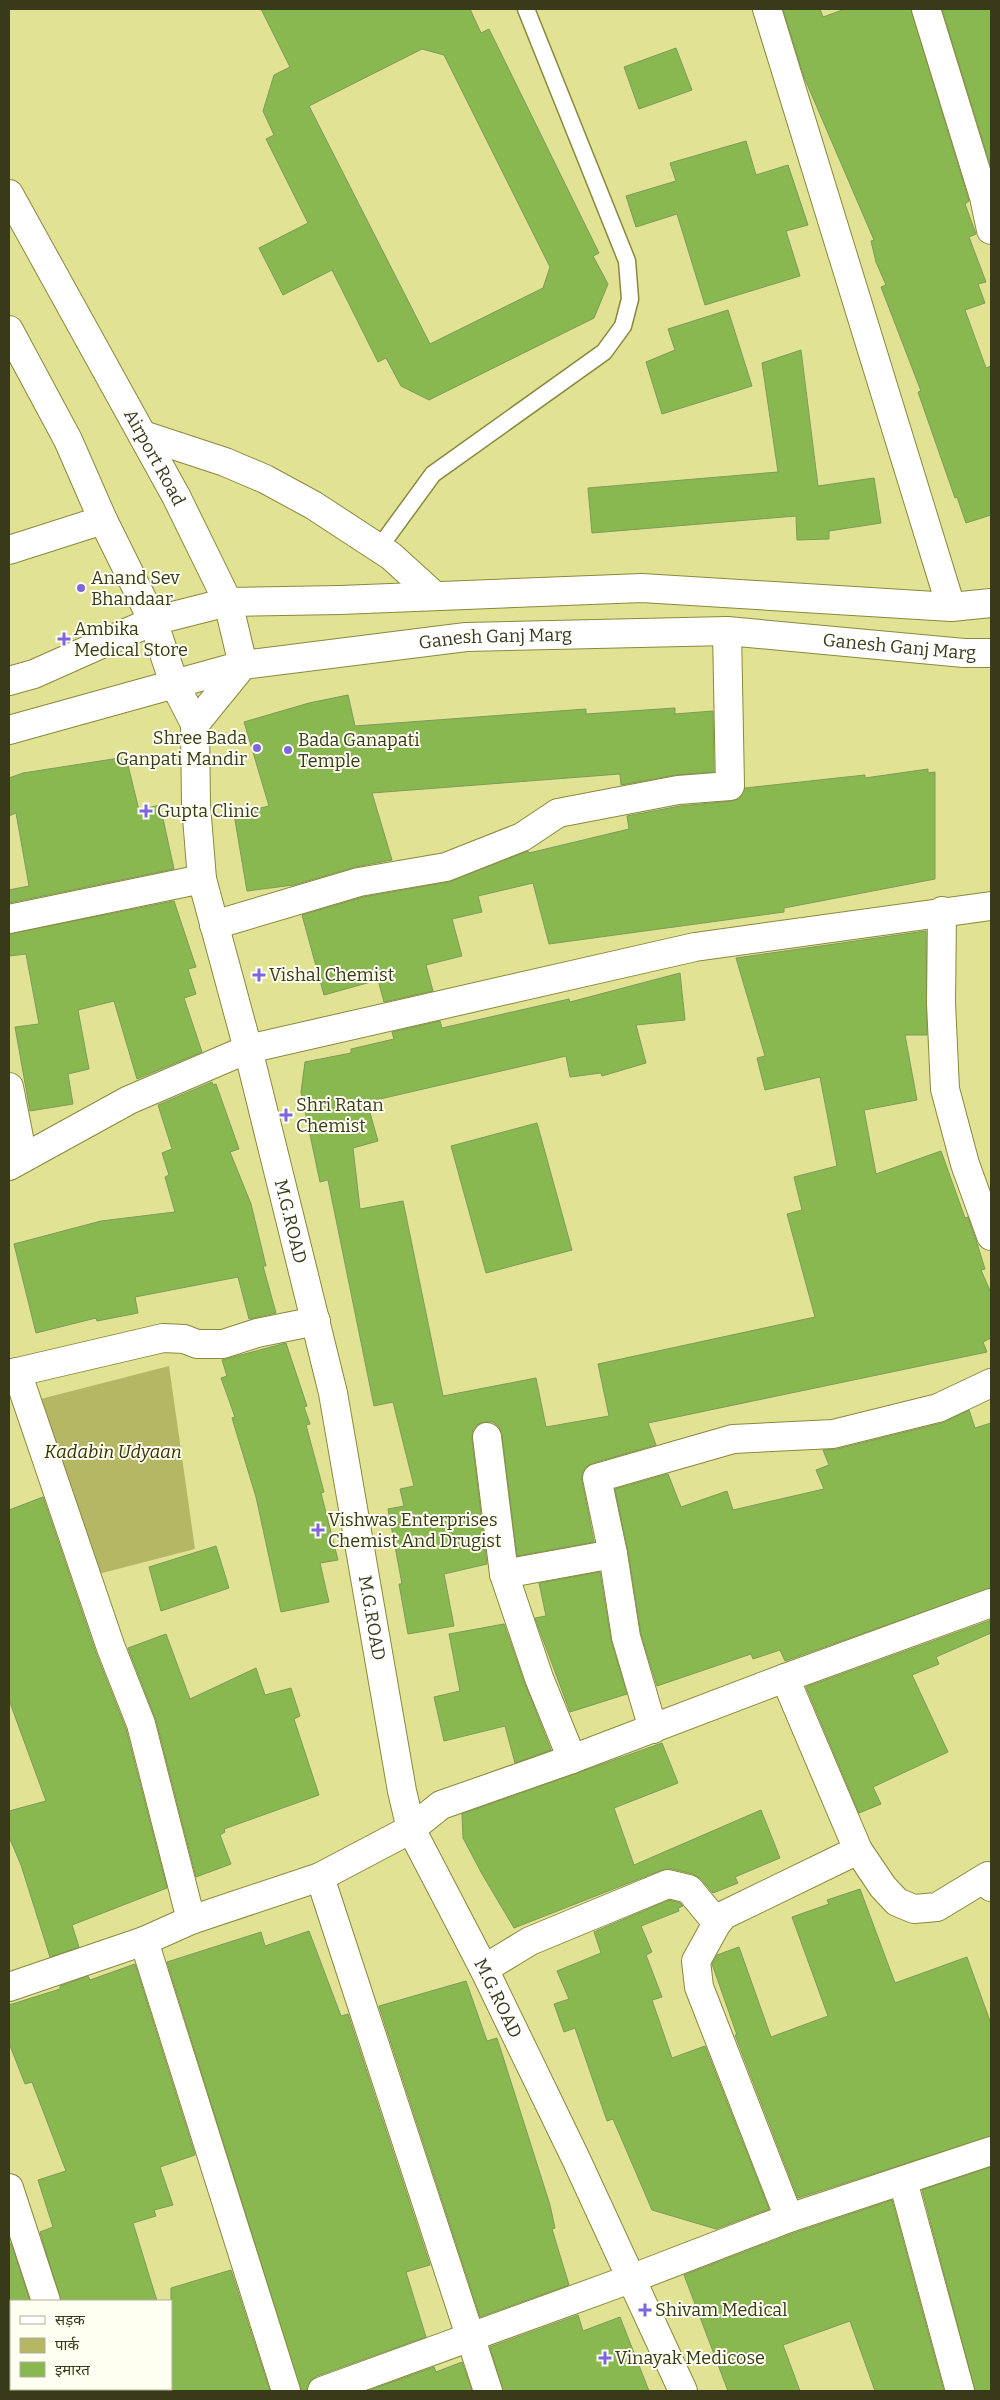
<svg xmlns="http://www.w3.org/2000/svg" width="1000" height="2400" viewBox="0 0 1000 2400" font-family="Bitter,'Noto Sans Devanagari',serif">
<rect width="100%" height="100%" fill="#e1e294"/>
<!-- green -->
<path fill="#b6b764" d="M169 1366 195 1549 79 1579 29 1402Z"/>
<!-- building -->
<g fill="#8ab850" stroke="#7c9b59" fill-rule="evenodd">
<path d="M261 9H470L481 33 489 29 599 253 593 256 608 284 594 318 429 400 401 386 386 358 378 362 332 270 283 295 259 248 308 223 266 139 274 135 263 111 274 75 290 67ZM422 49 444 55 550 267 543 288 430 344 309 106Z"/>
<path d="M783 9H820L823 17 845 9H911L969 201 965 204 976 234 969 237 986 282 978 284 985 303 965 310 986 368 991 366V515L966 523 957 497 955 498 918 392 921 391 881 287 886 285 876 262 871 241 874 240 804 77Z"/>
<path d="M942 9H991V168Z"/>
<path d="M676 48 692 90 639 109 624 67Z"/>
<path d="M746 141 756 175 788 165 808 225 786 231 800 276 705 305 677 214 636 227 626 196 676 181 670 163Z"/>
<path d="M728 310 752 386 662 414 646 362 675 350 668 329Z"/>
<path d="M801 350 818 486 874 478 881 523 829 531V539L797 540 796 516 592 533 588 488 778 472 762 363Z"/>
<path d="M348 695 355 726 586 709V714L675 708V714L713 711 714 772 675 775 621 785 620 774 372 793 392 860 355 867 294 885 247 891 234 814 269 806 244 722 309 703Z"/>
<path d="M126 757 139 810 160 805 174 869 9 903V890L29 886 16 813 9 816V778L23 773Z"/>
<path d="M928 769V773L935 772V879L784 908V912L549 944 533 883 478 896 482 912 452 919 462 956 426 965 433 991 384 1002 378 980 324 995 302 915 363 897 449 882 528 851 529 853 629 829 627 816 680 806 732 801 739 799 745 788 865 775V778Z"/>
<path d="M174 901 196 967 188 969 196 994 184 998 202 1052 137 1079 114 1001 78 1010 89 1069 68 1074 73 1104 30 1111 15 1027 39 1024 26 954 9 956V934Z"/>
<path d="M926 931 927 1035H905L917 1100 864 1110 876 1174 941 1151 965 1218 968 1217 976 1240 985 1269 981 1270 991 1293V1338L983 1342 987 1352 648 1423 656 1445 593 1463 586 1467 582 1473V1481L594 1542 517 1556 502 1435 499 1427 493 1422H485L478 1424 473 1430 472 1439 487 1564 444 1574 454 1626 408 1634 399 1584H402L388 1509 404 1506 400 1489 414 1486 393 1402 374 1406 328 1180 320 1182 301 1092 305 1062 351 1053V1049L394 1039 392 1032 440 1021 442 1028 569 999 570 1002 680 973 685 1020 636 1025 646 1063 602 1076 601 1073 570 1077 566 1056 367 1102 378 1141 353 1148 360 1209 403 1201 443 1396 536 1378 546 1427 609 1416 598 1364 815 1317 787 1214 802 1210 794 1177 837 1166 820 1077 765 1090 757 1058 765 1056 736 958Z"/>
<path d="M212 1082 213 1085 216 1084 239 1149 230 1152 251 1204 266 1266H263L276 1313 249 1319 238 1277 135 1297 138 1313 97 1321 96 1318 36 1333 14 1244 101 1221 175 1212 165 1177 169 1175 162 1153 172 1149 158 1105Z"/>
<path d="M537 1123 572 1250 486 1273 451 1146Z"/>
<path d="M286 1343 307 1406 304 1407 310 1424 306 1425 324 1492 321 1493 338 1560 320 1563 329 1602 281 1612 256 1497 232 1418 235 1417 221 1378 227 1376 222 1360Z"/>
<path d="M969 1410 975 1428 991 1423V1588L785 1661 780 1650 753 1659 751 1654 657 1686 641 1634 628 1551 615 1489 668 1474 681 1507 727 1491 733 1510 824 1489 816 1470 829 1465 823 1450 837 1449 942 1423Z"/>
<path d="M43 1497 96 1653 126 1729 167 1888 72 1925 79 1947 50 1957 21 1865 9 1837V1811L46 1801 9 1700V1510Z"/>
<path d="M216 1546 229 1588 161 1611 149 1567Z"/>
<path d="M600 1572 611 1640 627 1694 570 1712 535 1618 546 1616 539 1583Z"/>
<path d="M991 1620V1633L936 1657 939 1664 912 1675 948 1752 873 1787 881 1804 859 1813 806 1687Z"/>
<path d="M504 1624 525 1684 551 1750 515 1763 505 1726 444 1741 434 1697 460 1691 449 1634Z"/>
<path d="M166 1634 190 1699 256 1668 265 1695 291 1688 300 1716 294 1719 319 1795 224 1829 225 1832 220 1835 231 1864 196 1877 156 1720 128 1648Z"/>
<path d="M662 1743 678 1783 614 1808 634 1865 761 1810 780 1858 735 1877 738 1883 713 1893 701 1879 693 1874 672 1869 662 1870 514 1928 482 1874 463 1838 462 1814Z"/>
<path d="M860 1889 895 1983 967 1957 991 2024V2136L798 2198 735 2035H737L712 1964 717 1955 739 1947 771 2037 828 2016 792 1917 829 1904 827 1900Z"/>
<path d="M669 1900 680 1903 683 1906 678 1908 679 1911 641 1926 652 1952 646 1955 662 1997 652 2000 672 2058 705 2046 769 2209 716 2229 652 2210 613 2119 607 2121 575 2028 564 2032 554 2004 569 1999 557 1971 601 1953 594 1932Z"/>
<path d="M309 1931 341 2016 348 2014 430 2265 406 2272 426 2337 317 2376 310 2381 307 2391H301L167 1962 261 1932 265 1946Z"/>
<path d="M135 1964 195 2155 160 2167 173 2205 154 2210 156 2216 133 2223 157 2301H61L40 2232 53 2227 38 2180 66 2171 32 2082 25 2084 9 2043V2005L60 1989V1986L88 1976 90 1980Z"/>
<path d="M466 1981 487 2041 497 2038 550 2205 555 2228 552 2229 569 2285 480 2317 379 2006Z"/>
<path d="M991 2167V2391H975L922 2190Z"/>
<path d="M892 2200 944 2391H875L850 2321 783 2345 800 2391H728L684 2275 794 2233Z"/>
<path d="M11 2243 30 2301H9V2244Z"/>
<path d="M231 2270 270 2391H171V2288Z"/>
<path d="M578 2315 583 2331 620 2317 649 2391H503L490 2347Z"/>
<path d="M462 2362 472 2391H367L434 2367 436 2372Z"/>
</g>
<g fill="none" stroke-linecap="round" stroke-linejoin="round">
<defs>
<path id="lane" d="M379 548 433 474 604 352 623 326 630 299 627 261 526 9"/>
<g id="street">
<path d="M767 9 951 607"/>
<path d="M926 9 984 197 991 230"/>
<path d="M9 550 103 520"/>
<path d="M942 911 941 1003 945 1089 965 1164 991 1236"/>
<path d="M9 919 202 879"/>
<path d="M214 925 359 882 446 867 522 837 558 813 678 790 730 786 727 631"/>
<path d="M9 1087 23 1158"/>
<path d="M9 1166 129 1100 248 1049 695 947 991 906"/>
<path d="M17 1372 111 1648 141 1724 191 1920"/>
<path d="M9 1374 163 1338 184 1339 197 1344H223L257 1333 316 1321"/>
<path d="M487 1437 504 1574 539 1678 572 1759"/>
<path d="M504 1574 613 1554"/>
<path d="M785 1678 858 1850 883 1887 897 1902 914 1909 937 1907 988 1876 991 1887"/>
<path d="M653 1729 626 1637 613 1554 597 1478 733 1439 833 1434 938 1408 991 1383"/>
<path d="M320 1877 488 2391"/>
<path d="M144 1941 286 2391"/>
<path d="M484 1969 530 1941 668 1884 689 1889 717 1923"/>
<path d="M9 1987 144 1941 191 1920 320 1877 411 1829 441 1805 572 1759 785 1678 991 1603"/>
<path d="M903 2181 960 2391"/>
<path d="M9 2188 46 2301"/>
<path d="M789 2218 699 1987 696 1961 717 1923 724 1915 858 1850"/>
<path d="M75 2389 76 2391"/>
<path d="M322 2391 633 2278 789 2218 991 2151"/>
</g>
<g id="secondary">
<path d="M228 602 340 600 642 588 951 607 991 603"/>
<path id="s1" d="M174 683 195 724 196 805 202 879 248 1049 333 1393 402 1791 411 1829 484 1969 576 2159 683 2391"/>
<path id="s2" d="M195 724 243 665 466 637 727 631 964 653H991"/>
</g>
<g id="primary">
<path id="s3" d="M9 194 176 496 228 602 243 665 9 730"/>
<path d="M9 330 68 440 103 520 153 621 174 683"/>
<path d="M143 435 225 462 265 479 313 505 391 556 435 596"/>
<path d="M9 681 34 674 153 621 228 602"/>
</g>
</defs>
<!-- lane casing -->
<use href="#lane" stroke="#89893d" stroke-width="19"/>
<!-- street casing -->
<use href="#street" stroke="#89893d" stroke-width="30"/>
<!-- secondary casing -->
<use href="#secondary" stroke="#89893d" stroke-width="30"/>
<!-- primary casing -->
<use href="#primary" stroke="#89893d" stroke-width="30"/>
<!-- lane -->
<use href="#lane" stroke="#fff" stroke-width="16"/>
<!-- street -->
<use href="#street" stroke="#fff" stroke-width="28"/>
<!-- secondary -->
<use href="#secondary" stroke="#fff" stroke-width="28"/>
<!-- primary -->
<use href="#primary" stroke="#fff" stroke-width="28"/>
</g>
<!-- markers -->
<g fill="#7f66e1" stroke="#fefff0" stroke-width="2">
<circle cx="81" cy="588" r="5"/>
<path d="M61.5 631.5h5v5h5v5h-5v5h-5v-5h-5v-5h5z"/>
<circle cx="257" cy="748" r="5"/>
<circle cx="288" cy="750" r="5"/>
<path d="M143.5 803.5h5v5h5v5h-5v5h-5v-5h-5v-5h5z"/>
<path d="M256.5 967.5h5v5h5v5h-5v5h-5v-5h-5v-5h5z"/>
<path d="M283.5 1107.5h5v5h5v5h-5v5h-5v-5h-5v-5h5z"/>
<path d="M315.5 1522.5h5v5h5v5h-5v5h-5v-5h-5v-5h5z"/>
<path d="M642.5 2302.5h5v5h5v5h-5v5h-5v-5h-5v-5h5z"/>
<path d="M602.5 2350.5h5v5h5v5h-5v5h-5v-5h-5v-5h5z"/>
</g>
<g text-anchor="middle" stroke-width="4" stroke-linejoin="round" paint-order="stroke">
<!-- street labels -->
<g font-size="18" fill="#393a1a" stroke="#fefff0">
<text dy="6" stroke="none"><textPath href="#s3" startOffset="301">Airport Road</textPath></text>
<text dy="6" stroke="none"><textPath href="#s2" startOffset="330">Ganesh Ganj Marg</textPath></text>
<text dy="6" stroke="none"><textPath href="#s2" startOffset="735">Ganesh Ganj Marg</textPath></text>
<text dy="6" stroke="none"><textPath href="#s1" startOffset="555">M.G.ROAD</textPath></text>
<text dy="6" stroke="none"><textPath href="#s1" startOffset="960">M.G.ROAD</textPath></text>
<text dy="6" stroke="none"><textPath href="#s1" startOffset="1365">M.G.ROAD</textPath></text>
</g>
<!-- poi labels -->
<g font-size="18" fill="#393a1a" stroke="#fefff0" text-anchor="start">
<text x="91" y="584">Anand Sev<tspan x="91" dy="21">Bhandaar</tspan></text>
<text x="74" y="635">Ambika<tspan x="74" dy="21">Medical Store</tspan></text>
<text x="247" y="744" text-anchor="end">Shree Bada<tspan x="247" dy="21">Ganpati Mandir</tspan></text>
<text x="298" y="746">Bada Ganapati<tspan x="298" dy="21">Temple</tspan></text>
<text x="157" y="817">Gupta Clinic</text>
<text x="269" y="981">Vishal Chemist</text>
<text x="296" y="1111">Shri Ratan<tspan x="296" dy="21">Chemist</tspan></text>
<text x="328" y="1526">Vishwas Enterprises<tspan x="328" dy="21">Chemist And Drugist</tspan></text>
<text x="655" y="2316">Shivam Medical</text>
<text x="615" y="2364">Vinayak Medicose</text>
</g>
<!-- park labels -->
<g font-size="18" font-style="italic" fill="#333200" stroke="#fefff0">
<text x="113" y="1458">Kadabin Udyaan</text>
</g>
</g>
<!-- border -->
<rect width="1000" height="2400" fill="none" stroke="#393a1a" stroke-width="20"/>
<!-- legend -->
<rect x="10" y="2300" width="162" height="90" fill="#fefff0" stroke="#afb09a"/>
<rect x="20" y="2316" width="25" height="8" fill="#ffffff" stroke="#afb09a"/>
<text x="55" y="2325" font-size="15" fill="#393a1a">सड़क</text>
<rect x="20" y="2338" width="25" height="15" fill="#b6b764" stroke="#afb09a"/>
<text x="55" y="2350" font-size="15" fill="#393a1a">पार्क</text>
<rect x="20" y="2362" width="25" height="15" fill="#8ab850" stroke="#afb09a"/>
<text x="55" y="2375" font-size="15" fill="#393a1a">इमारत</text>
</svg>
